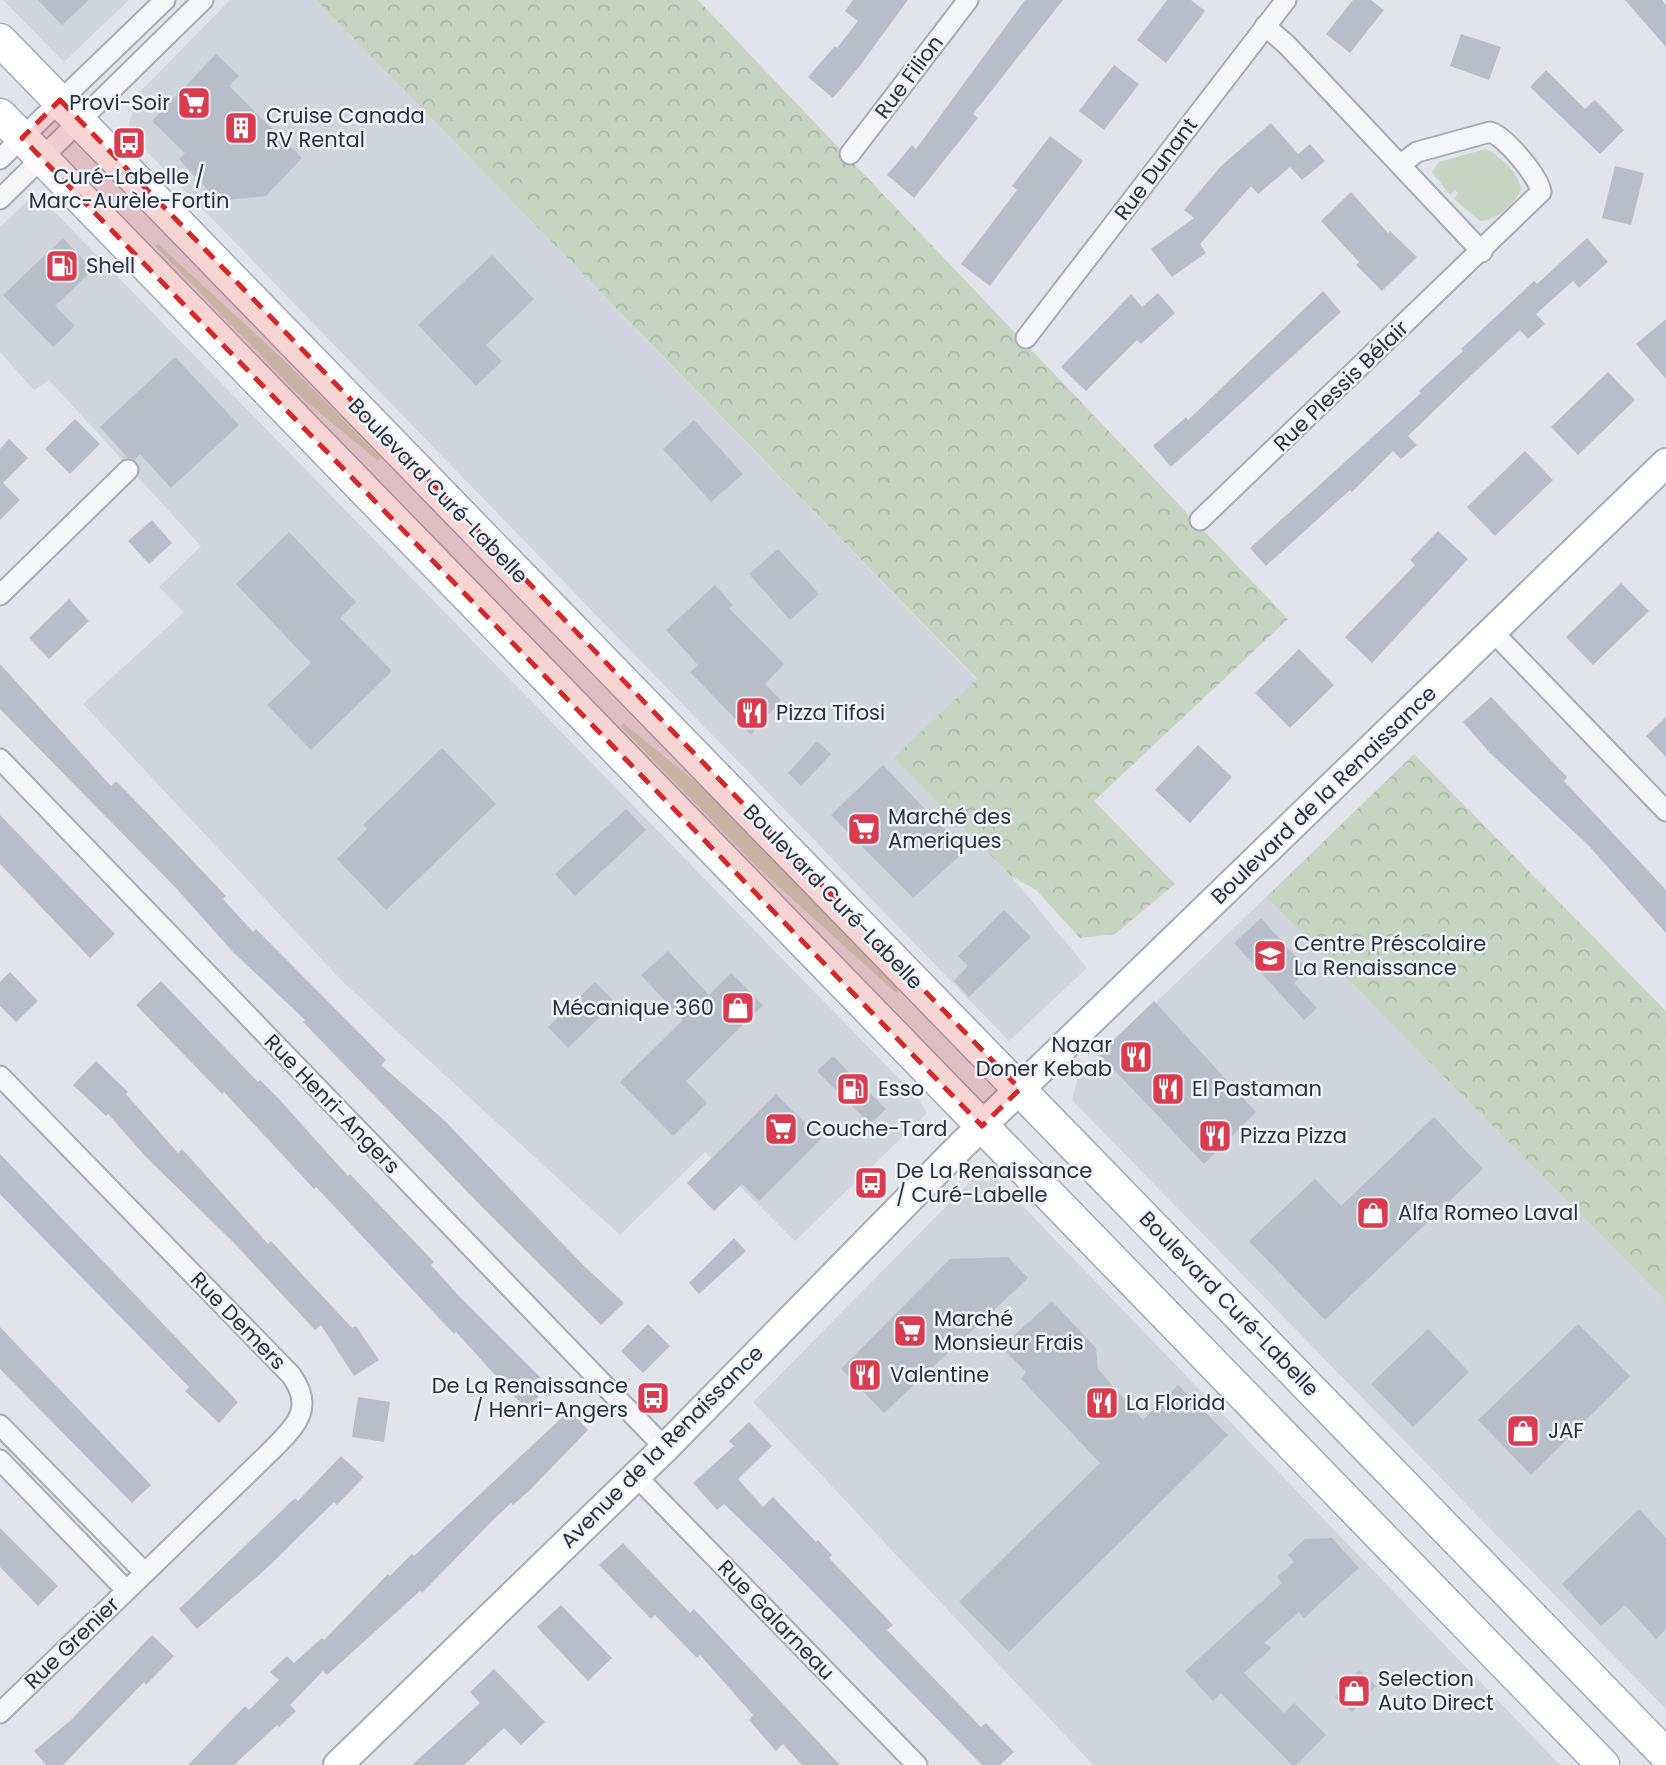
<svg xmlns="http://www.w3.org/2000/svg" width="1666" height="1765" viewBox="0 0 1666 1765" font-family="Poppins,sans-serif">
<defs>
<pattern id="forest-crowns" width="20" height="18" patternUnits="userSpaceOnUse" patternTransform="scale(1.75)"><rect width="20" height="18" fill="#c6d5c1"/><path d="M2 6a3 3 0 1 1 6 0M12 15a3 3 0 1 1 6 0" fill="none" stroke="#aab7a7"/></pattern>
</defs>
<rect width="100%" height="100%" fill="#e1e5eb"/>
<!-- built -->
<g fill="#cfd4dd">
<path d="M3 0H129L64 62Z"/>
<path d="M230 0H316L977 680 893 758 1011 876 1087 968 1009 1041 127 131 137 95Z"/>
<path d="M32 197 41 198 919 1099 927 1113 795 1241 705 1152 620 1235 342 981 83 704 184 612 159 587 201 546 49 380 34 390 0 352V227Z"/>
<path d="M1266 897 1666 1301V1709L1072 1100 1078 1077Z"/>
<path d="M976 1176H994L1560 1765H1093L753 1402Z"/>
</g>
<!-- green -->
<g fill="#c6d5c1">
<path d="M1485 149C1499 154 1520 174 1521 189 1515 205 1496 221 1480 221L1454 199 1458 193 1455 190 1450 195 1432 172 1439 162Z"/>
<path d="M158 244 286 362 381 458 378 461 303 399 155 246Z"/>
<path d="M623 723 701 786 899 990 896 993 758 868 620 726Z"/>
</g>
<!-- forest -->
<g fill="url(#forest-crowns)">
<path d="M316 0H698L1288 619 1094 801 1175 884 1115 934 1080 938 1036 890 1011 876 893 758 977 679Z"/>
<path d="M1414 754 1666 1011V1301L1266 897Z"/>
</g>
<!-- building -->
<g fill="#b8bec9">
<path d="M38 0H89L62 25Z"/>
<path d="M853 0H908L859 67 833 98 808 77 835 46 837 48 858 21 845 11Z"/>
<path d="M1025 0H1063L973 114 978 118 914 198 887 175 912 145 916 149Z"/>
<path d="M1167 0H1191L1205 11 1166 63 1137 40Z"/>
<path d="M1353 0H1371L1384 10 1350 53 1326 34Z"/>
<path d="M1625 0H1662L1666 5V47Z"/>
<path d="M1461 34 1501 47 1489 80 1450 66Z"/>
<path d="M216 54 239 76 229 86 302 158 266 196 218 201 179 159 185 153 152 121Z"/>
<path d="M1114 65 1139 84 1104 130 1079 111Z"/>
<path d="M1546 70 1585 109 1595 100 1624 130 1600 154 1530 87Z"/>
<path d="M1271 123 1298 154 1310 144 1325 161 1302 180 1290 167 1258 194 1251 186 1200 244 1206 253 1172 277 1151 249 1194 218 1184 210 1221 166Z"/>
<path d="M1050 136 1083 161 990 286 961 264 1017 190 1012 186Z"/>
<path d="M1615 166 1644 173 1631 225 1602 218Z"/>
<path d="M1351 192 1388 233 1390 231 1417 257 1382 291 1356 265 1359 262 1321 221Z"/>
<path d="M63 238 93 270 55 306 75 326 53 347 3 295Z"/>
<path d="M1587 238 1608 262 1579 288 1573 281 1536 314 1545 324 1528 339 1520 330 1464 382 1408 436 1417 445 1401 459 1393 451 1352 492 1350 490 1266 566 1250 548 1421 393 1419 391 1463 351 1461 349 1534 281 1537 284Z"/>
<path d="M492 255 534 299 486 345 502 361 476 386 418 325Z"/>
<path d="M1323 291 1341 312 1171 467 1153 446 1186 417 1188 420Z"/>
<path d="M1158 293 1175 313 1141 344 1137 340 1086 391 1061 367 1131 294 1142 307Z"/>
<path d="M1666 319V379L1636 344Z"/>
<path d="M175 357 239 425 171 488 140 454 134 460 128 458 100 427Z"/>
<path d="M1608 372 1635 400 1578 455 1551 427Z"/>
<path d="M75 419 100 444 70 474 45 449Z"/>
<path d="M694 420 743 474 711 502 663 449Z"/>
<path d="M9 439 28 458 3 483 20 500 0 520V449Z"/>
<path d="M1525 451 1553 480 1495 536 1467 507Z"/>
<path d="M152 520 172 543 149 564 128 541Z"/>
<path d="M1438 531 1468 559 1372 663 1345 637 1415 565 1410 560Z"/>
<path d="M289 532 356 602 340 618 392 671 311 750 267 705 311 663 236 584Z"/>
<path d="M778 549 819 594 790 620 749 574Z"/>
<path d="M1621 583 1649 611 1593 665 1566 637Z"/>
<path d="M715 585 733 605 729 608 784 664 765 684 781 700 751 735 690 672 698 665 666 630Z"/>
<path d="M69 599 89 621 49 659 29 638Z"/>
<path d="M1299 649 1334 685 1290 728 1255 693Z"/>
<path d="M0 664 111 786 116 781 154 820 226 896 223 899 253 932 256 929 386 1060 381 1065 445 1121 583 1265 624 1303 601 1325 485 1210 303 1022 305 1020 233 952 175 887 0 709Z"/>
<path d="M1491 697 1567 777 1564 781 1666 890V933L1589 846 1489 752 1463 722Z"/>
<path d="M1666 717V757L1646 736Z"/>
<path d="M817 741 831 754 801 786 788 773Z"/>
<path d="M1198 745 1232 777 1190 823 1155 790Z"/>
<path d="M442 748 496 804 386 910 337 859 367 829 363 825Z"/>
<path d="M883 765 965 851 913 898 831 815Z"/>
<path d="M626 809 646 830 575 896 555 874Z"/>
<path d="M0 815 115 934 90 958 0 864Z"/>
<path d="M1004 910 1031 937 969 997 954 981 968 966 958 956Z"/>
<path d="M1261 918 1308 970 1294 983 1317 1008 1304 1020 1234 943Z"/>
<path d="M668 951 709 995 731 973 763 1005 686 1081 707 1103 673 1136 620 1082 683 1020 641 975Z"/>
<path d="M10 972 38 1001 16 1022 0 1006V982Z"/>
<path d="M161 981 258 1082 260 1080 279 1099 348 1176 350 1174 434 1262 431 1265 458 1295 549 1386 526 1409 456 1332 454 1334 316 1187 314 1189 224 1092 222 1094 136 1005Z"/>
<path d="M595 982 615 1002 568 1048 548 1027Z"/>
<path d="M1154 1001 1256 1112 1204 1164 1099 1054Z"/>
<path d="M833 1056 886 1109 870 1124 817 1071Z"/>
<path d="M96 1061 128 1092 126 1094 178 1153 182 1149 268 1244 271 1241 352 1328 356 1326 379 1360 354 1376 321 1325 315 1330 234 1243 146 1157 108 1114 106 1116 73 1085Z"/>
<path d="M776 1094 821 1139 759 1201 742 1184 714 1211 687 1183Z"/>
<path d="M1434 1117 1483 1169 1325 1320 1249 1241 1315 1179 1341 1206Z"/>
<path d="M0 1154 238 1402 219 1423 185 1391 189 1387 0 1194Z"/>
<path d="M734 1238 746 1251 699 1294 689 1283Z"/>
<path d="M1008 1257 1028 1278 884 1413 841 1369 950 1259Z"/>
<path d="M1052 1301 1096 1348 1098 1369 1143 1420 1178 1385 1228 1435 1009 1652 959 1602 1100 1463 1021 1379 1026 1372 1001 1347Z"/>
<path d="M648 1324 670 1346 643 1373 621 1351Z"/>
<path d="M1578 1324 1630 1376 1531 1475 1478 1420Z"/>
<path d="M0 1327 151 1485 132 1503 0 1369Z"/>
<path d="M1428 1329 1469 1372 1413 1427 1371 1384Z"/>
<path d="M358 1397 390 1402 384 1442 352 1437Z"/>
<path d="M570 1410 588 1430 529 1491 513 1505 511 1503 491 1522 422 1593 420 1591 327 1675 323 1671 290 1705 296 1711 279 1727 277 1725 234 1765H188L245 1706 249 1710 279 1680 270 1672 287 1656 294 1663 322 1638 324 1640 388 1574 390 1576 412 1554 414 1556Z"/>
<path d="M749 1422 772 1446 738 1479 763 1507 773 1497 816 1542 818 1540 832 1555 829 1558 893 1625 887 1630 981 1727 986 1723 1014 1752 1000 1765H982L781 1559 724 1504 717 1510 693 1483 734 1446 729 1441Z"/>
<path d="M341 1456 364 1477 337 1505 334 1502 269 1566 197 1629 179 1609 295 1498 298 1501Z"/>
<path d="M1639 1509 1666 1538V1629L1656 1639 1625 1605 1601 1626 1562 1584Z"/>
<path d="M0 1528 58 1586 38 1606 0 1567Z"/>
<path d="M1332 1538 1359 1568 1304 1618 1299 1612 1264 1643 1272 1648 1244 1673 1284 1713 1294 1703 1326 1735 1296 1765H1292L1221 1693 1213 1701 1185 1671 1282 1583 1277 1577 1294 1562 1288 1555 1305 1539Z"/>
<path d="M623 1543 690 1613 694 1609 840 1765H802L783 1744 776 1751 749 1720 753 1715 700 1655 697 1658 655 1615 651 1619 599 1565Z"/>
<path d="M561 1605 612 1658 588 1681 537 1627Z"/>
<path d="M152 1635 174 1656 146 1685 144 1682 63 1765H46L34 1751 71 1720Z"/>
<path d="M494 1669 545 1722 521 1745 504 1728 464 1765H412L480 1703 470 1692Z"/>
<path d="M1359 1670 1376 1686 1352 1712 1335 1697Z"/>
</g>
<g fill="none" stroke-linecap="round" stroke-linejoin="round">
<defs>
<g id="street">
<path d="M1265 26 1287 45 1482 252"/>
<path d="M850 154 968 0"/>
<path d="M0 159 165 0"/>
<path d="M0 199 203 0"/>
<path d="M1026 338 1286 0"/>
<path d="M1200 520 1541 192C1539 177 1505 136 1490 132L1417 152 1401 164"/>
<path d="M0 595 128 470"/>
<path d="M1493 632 1666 811"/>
<path d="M0 759 665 1448"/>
<path d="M0 1076 291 1375C315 1408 296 1425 273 1449L0 1713"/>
<path d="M0 1425 144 1572"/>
<path d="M0 1460 126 1590"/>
<path d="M636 1476 917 1765"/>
</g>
<path id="secondary" d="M338 1765 665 1448 960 1147 1666 463"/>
<g id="primary">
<path d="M0 40 1666 1755"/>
<path d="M0 115 1603 1765"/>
</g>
</defs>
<!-- street casing -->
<use href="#street" stroke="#a6abb6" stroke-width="23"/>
<!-- secondary casing -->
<use href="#secondary" stroke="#a6abb6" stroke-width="32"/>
<!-- primary casing -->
<use href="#primary" stroke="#9fa8b8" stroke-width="35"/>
<!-- street -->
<use href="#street" stroke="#f4f6f9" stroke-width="19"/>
<!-- secondary -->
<use href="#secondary" stroke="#fff" stroke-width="28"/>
<!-- primary -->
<use href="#primary" stroke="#fff" stroke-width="32"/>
</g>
<!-- marked area -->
<path fill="#d62828" fill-opacity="0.2" stroke="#d62828" stroke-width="5" stroke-dasharray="14 9" stroke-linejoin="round" d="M60 100 1020 1089 982 1126 22 138Z"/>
<!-- icons -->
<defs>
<symbol id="supermarket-square" viewBox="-11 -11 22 22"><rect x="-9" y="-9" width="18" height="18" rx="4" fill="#d93c51" stroke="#f1f4f8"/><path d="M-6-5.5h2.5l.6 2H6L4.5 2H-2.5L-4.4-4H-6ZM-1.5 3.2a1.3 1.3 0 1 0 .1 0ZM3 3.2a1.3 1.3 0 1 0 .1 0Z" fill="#fff"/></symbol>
<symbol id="building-square" viewBox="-11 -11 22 22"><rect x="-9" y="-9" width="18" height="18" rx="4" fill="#d93c51" stroke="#f1f4f8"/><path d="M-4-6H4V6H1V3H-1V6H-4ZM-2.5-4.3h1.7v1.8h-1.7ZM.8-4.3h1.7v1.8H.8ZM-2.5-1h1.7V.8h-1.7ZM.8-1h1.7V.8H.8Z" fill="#fff"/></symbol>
<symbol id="bus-square" viewBox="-11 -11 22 22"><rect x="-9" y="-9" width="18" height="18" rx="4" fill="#d93c51" stroke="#f1f4f8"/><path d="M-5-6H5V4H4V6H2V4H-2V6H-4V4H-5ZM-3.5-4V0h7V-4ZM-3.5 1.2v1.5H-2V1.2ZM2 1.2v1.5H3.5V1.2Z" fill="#fff"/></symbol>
<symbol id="fuel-square" viewBox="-11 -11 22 22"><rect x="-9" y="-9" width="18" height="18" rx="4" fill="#d93c51" stroke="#f1f4f8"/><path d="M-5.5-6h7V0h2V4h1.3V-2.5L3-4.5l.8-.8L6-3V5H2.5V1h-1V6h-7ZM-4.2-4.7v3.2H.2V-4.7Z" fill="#fff"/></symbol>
<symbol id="restaurant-square" viewBox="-11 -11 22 22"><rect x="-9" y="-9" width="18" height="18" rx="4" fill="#d93c51" stroke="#f1f4f8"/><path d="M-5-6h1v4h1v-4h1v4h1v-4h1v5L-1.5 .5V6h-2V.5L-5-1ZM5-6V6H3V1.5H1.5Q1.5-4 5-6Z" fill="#fff"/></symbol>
<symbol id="school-square" viewBox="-11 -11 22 22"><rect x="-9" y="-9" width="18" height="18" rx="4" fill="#d93c51" stroke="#f1f4f8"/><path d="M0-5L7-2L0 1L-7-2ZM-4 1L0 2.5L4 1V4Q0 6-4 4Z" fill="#fff"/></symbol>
<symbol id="shop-square" viewBox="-11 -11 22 22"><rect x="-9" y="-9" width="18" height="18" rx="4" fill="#d93c51" stroke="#f1f4f8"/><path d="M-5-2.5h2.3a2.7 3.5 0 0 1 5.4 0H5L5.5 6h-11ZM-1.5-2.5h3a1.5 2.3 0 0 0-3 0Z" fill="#fff"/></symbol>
</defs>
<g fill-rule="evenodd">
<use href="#supermarket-square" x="175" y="84" width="38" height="38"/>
<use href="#building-square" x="222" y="109" width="38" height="38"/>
<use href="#bus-square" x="110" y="124" width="38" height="38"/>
<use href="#fuel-square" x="43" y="247" width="38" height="38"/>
<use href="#restaurant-square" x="733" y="694" width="38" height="38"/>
<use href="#supermarket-square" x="845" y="810" width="38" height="38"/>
<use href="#school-square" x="1251" y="937" width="38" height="38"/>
<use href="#shop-square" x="719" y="989" width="38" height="38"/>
<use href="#restaurant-square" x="1117" y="1038" width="38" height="38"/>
<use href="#fuel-square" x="834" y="1070" width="38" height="38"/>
<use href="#restaurant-square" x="1149" y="1070" width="38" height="38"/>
<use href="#supermarket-square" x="762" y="1110" width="38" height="38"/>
<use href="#restaurant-square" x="1196" y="1117" width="38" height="38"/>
<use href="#bus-square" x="852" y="1164" width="38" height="38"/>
<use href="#shop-square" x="1354" y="1194" width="38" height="38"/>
<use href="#supermarket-square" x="891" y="1312" width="38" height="38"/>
<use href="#restaurant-square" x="846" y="1356" width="38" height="38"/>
<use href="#bus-square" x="634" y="1379" width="38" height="38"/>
<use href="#restaurant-square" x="1083" y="1384" width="38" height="38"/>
<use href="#shop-square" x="1504" y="1412" width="38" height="38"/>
<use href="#shop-square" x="1335" y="1672" width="38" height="38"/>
</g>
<g text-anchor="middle" stroke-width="5" stroke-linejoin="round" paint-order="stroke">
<!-- street labels -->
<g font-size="21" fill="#283144" stroke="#f1f4f8">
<text transform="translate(909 77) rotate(-53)" y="7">Rue Filion</text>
<text transform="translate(1156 169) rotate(-53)" y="7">Rue Dunant</text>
<text transform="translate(1341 386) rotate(-44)" y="7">Rue Plessis Bélair</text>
<text transform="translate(438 491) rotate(46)" y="7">Boulevard Curé-Labelle</text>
<text transform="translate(1324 795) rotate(-44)" y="7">Boulevard de la Renaissance</text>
<text transform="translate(833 897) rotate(46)" y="7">Boulevard Curé-Labelle</text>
<text transform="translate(332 1104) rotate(46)" y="7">Rue Henri-Angers</text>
<text transform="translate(1229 1304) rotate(46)" y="7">Boulevard Curé-Labelle</text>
<text transform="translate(238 1321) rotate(46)" y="7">Rue Demers</text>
<text transform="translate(662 1447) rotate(-45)" y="7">Avenue de la Renaissance</text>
<text transform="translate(776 1620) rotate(46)" y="7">Rue Galarneau</text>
<text transform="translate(72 1643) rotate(-44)" y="7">Rue Grenier</text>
</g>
<!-- poi labels -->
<g font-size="21" fill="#283144" stroke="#f1f4f8" text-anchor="start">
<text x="170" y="110" text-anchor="end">Provi-Soir</text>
<text x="266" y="123">Cruise Canada<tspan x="266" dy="24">RV Rental</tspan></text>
<text x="129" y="184" text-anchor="middle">Curé-Labelle /<tspan x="129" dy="24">Marc-Aurèle-Fortin</tspan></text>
<text x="86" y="273">Shell</text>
<text x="776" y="720">Pizza Tifosi</text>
<text x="888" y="824">Marché des<tspan x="888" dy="24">Ameriques</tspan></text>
<text x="1294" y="951">Centre Préscolaire<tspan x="1294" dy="24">La Renaissance</tspan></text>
<text x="714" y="1015" text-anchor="end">Mécanique 360</text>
<text x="1112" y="1052" text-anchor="end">Nazar<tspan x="1112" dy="24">Doner Kebab</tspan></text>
<text x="878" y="1096">Esso</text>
<text x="1192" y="1096">El Pastaman</text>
<text x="806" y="1136">Couche-Tard</text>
<text x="1240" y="1143">Pizza Pizza</text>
<text x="896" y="1178">De La Renaissance<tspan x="896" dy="24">/ Curé-Labelle</tspan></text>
<text x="1398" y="1220">Alfa Romeo Laval</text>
<text x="934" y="1326">Marché<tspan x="934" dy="24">Monsieur Frais</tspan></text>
<text x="890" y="1382">Valentine</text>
<text x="628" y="1393" text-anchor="end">De La Renaissance<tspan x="628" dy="24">/ Henri-Angers</tspan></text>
<text x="1126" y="1410">La Florida</text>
<text x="1548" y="1438">JAF</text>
<text x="1378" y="1686">Selection<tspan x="1378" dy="24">Auto Direct</tspan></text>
</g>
</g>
</svg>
